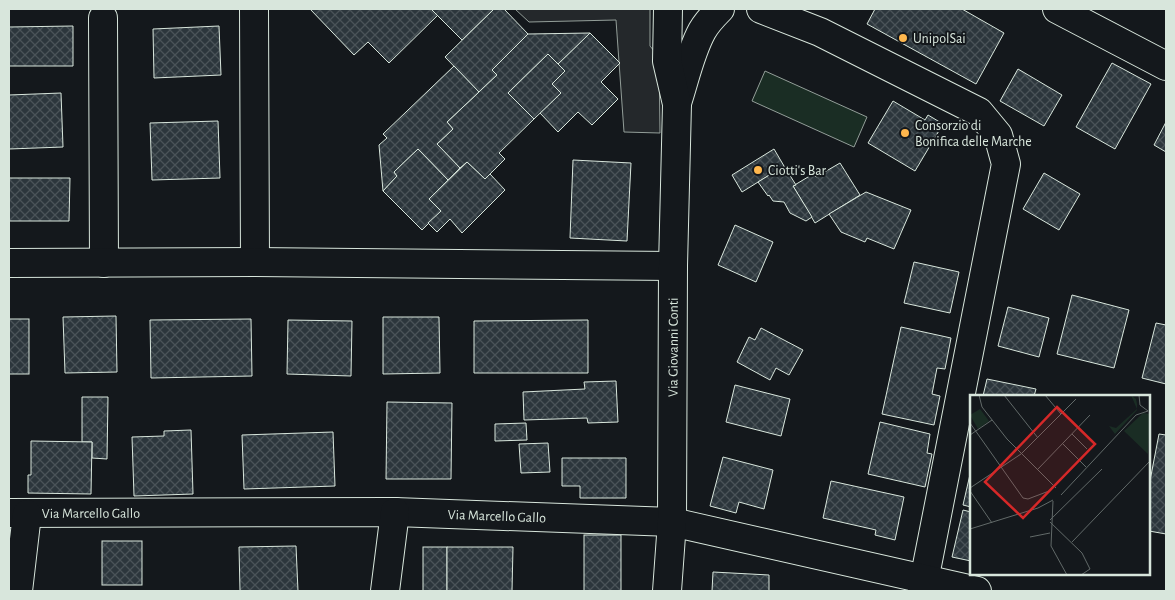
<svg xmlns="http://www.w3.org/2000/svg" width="1175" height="600" viewBox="0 0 1175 600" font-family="'Alegreya Sans',sans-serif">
<defs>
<pattern id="building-cross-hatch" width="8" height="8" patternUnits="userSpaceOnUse" patternTransform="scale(1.25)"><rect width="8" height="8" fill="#2c363c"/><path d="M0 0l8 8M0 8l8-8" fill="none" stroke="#4a5358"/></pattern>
</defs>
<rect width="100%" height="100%" fill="#14181c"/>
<!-- grass -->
<path fill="#1a2d24" stroke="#939e99" d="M765 71 867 117 854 147 752 101Z"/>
<!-- parking -->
<path fill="#24282b" stroke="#939e99" d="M515 9H650V46L659 57 660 133 624 132 616 20 529 22Z"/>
<!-- building -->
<g fill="url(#building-cross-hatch)" stroke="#d8e6dc">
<path d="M310 9H431L438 15 389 63 368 42 354 55Z"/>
<path d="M431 9H494L462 40Z"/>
<path d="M494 9H504L528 34 492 70 497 75 479 92 445 57Z"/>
<path d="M875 9H962L1004 33 976 84 867 24Z"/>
<path d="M73 26V66H9V27Z"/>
<path d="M219 26 221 75 154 78 153 29Z"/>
<path d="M590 33 620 63 601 82 618 99 592 125 578 112 558 132 540 113 561 93 552 84 565 71 558 64Z"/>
<path d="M590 33 558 64 548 54 508 93 534 119 499 153 505 159 485 179 467 162 460 168 437 144 453 129 447 122 497 75 492 70 528 34Z"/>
<path d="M548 54 565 71 552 84 561 93 534 119 508 93Z"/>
<path d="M1112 63 1151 84 1115 149 1076 127Z"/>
<path d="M454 66 479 92 447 122 453 129 437 144 460 168 448 180 418 149 394 172 397 176 383 191 379 145 387 138 383 134Z"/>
<path d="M1018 69 1062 95 1044 126 1000 101Z"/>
<path d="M61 93 63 147 9 149V95Z"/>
<path d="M893 101 925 120 928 115 943 124 915 171 868 143Z"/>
<path d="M218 121 220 178 152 180 150 123Z"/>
<path d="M1166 122V152L1154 145Z"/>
<path d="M418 149 448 180 429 199 441 211 422 230 383 191 397 176 394 172Z"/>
<path d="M774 149 784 166 742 192 732 175Z"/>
<path d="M573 160 631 163 627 241 570 238Z"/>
<path d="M467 162 485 179 490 174 505 190 462 233 450 219 437 232 428 223 441 211 429 199Z"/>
<path d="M840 163 860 195 815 223 793 186 813 174 816 177Z"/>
<path d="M784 166 796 185 793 186 812 217 806 221 790 213 784 202 773 201 769 195 768 196 758 182Z"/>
<path d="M1044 173 1080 194 1059 230 1023 209Z"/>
<path d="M9 178H70L69 221H9Z"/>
<path d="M866 192 911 210 894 249 867 238 865 242 841 232 829 214Z"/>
<path d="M735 225 773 242 756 282 718 265Z"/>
<path d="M914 262 959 272 950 313 904 303Z"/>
<path d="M1072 295 1129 310 1114 368 1057 354Z"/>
<path d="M1008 307 1049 318 1039 357 998 346Z"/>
<path d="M116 316 117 372 65 373 63 317Z"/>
<path d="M383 317H439L440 373 383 374Z"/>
<rect x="9" y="319" width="20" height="55"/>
<path d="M251 319 252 376 151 378 150 320Z"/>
<path d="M288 320 352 321 351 376 287 374Z"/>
<path d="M588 320V373H474V321Z"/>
<path d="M1156 323 1166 325V384L1142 378Z"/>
<path d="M901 327 951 338 945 369 937 368 932 394 940 396 934 425 882 414Z"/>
<path d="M761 328 803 350 789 375 776 368 770 380 737 362 749 337 755 340Z"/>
<path d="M987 379 1036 389 1034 396H983Z"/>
<path d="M616 381 618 422 588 423 587 418 524 420 523 392 585 389 584 382Z"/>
<path d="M735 385 790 399 781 436 726 422Z"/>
<path d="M82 397H108L107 459 92 458V442H82Z"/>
<path d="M387 402 452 403 451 479H386Z"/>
<path d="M880 422 930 434 927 453 932 454 925 487 868 474Z"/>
<path d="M526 423 527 440 495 441V424Z"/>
<path d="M191 430 193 494 134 496 132 437 164 436V431Z"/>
<path d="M333 432 335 486 244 489 242 435Z"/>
<path d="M1159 434 1166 435V534L1149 531V486Z"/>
<path d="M31 441 92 442 91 494 28 493V475H31Z"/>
<path d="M548 443 550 472 521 473 519 444Z"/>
<path d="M723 457 773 470 764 509 739 502 736 513 710 506Z"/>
<path d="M562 458H626V498H580V486H562Z"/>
<path d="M971 470V507L963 505Z"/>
<path d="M831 481 904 497 895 540 875 535 876 530 823 518Z"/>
<path d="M963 510 971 512V561L952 557Z"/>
<rect x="584" y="535" width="37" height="56"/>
<rect x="102" y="541" width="40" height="44"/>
<path d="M296 546 298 591H240L239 547Z"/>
<rect x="423" y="547" width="24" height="44"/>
<path d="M447 547H513L512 591H447Z"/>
<path d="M713 572 769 575V591H712Z"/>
</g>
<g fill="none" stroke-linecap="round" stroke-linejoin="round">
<defs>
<g id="minor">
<path d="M254 9 255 262"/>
<path d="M761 9 820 32 979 112 998 135 1006 164 922 591"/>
<path d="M103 18 104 263"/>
<path d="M9 263 255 262 673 266"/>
<path id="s1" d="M9 513 395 512 672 522 977 591"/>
<path d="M18 591 27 514"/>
<path d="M385 591 395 512"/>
</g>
<g id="major">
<path d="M1057 9 1166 66"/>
<path d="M677 103C685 79 690 53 702 31 707 22 713 16 720 9"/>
<path id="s2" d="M667 591 672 522 673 266 677 104 667 61 668 9"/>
</g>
</defs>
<!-- minor casing -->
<use href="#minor" stroke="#d8e6dc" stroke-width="30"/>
<!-- major casing -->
<use href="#major" stroke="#d8e6dc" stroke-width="30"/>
<!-- minor -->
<use href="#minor" stroke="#14181c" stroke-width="28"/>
<!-- major -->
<use href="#major" stroke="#14181c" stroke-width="28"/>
</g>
<!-- markers -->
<g fill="#ffb74d" stroke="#14181c" stroke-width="2">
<circle cx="903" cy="38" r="5"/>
<circle cx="905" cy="133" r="5"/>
<circle cx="758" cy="170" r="5"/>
</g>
<g text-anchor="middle" stroke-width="4" stroke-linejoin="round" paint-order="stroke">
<!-- poi labels -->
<g font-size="14" fill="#d8e6dc" stroke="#14181c" text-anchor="start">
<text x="913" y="43">UnipolSai</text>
<text x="915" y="130">Consorzio di<tspan x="915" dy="16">Bonifica delle Marche</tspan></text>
<text x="768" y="175">Ciotti's Bar</text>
</g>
<!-- street labels -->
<g font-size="14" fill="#d8e6dc" stroke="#14181c">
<text dy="5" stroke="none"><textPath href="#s2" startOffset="244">Via Giovanni Conti</textPath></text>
<text dy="5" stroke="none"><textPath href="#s1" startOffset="82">Via Marcello Gallo</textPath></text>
<text dy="5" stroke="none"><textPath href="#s1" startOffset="488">Via Marcello Gallo</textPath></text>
</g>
</g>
<!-- overview -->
<g transform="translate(970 395)">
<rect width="180" height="180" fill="#14181c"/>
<path d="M161 0 166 4 167 9V15L145 39 139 31 146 33 167 14ZM173 18 180 19 178 59 154 36Z" fill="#1a2d24"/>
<path d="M10 14 19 26 8 34 0 20Z" fill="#1a2d24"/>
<path fill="none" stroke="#626a69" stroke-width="1" d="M9 0 12 12 37 44 86 93M34 0 68 43M75 0 91 19M169 0 170 10 178 16M0 28 53 103 58 104 79 96M102 39 117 54M0 40 22 25M93 49 116 72M68 74 120 20M0 93 51 59 106 4M0 96 22 128M91 100 166 20 178 16M83 106 81 151 97 180M80 125 132 74M80 127 112 158 120 174 111 180M0 134 68 113 83 105M60 142 80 138M102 147 180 66"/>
<path fill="#d62828" fill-opacity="0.15" stroke="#d62828" stroke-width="2.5" d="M87 12 125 49 53 123 15 87Z"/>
<rect width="180" height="180" fill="none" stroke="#d8e6dc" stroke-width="2.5"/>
</g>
<!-- border -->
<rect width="1175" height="600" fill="none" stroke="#d8e6dc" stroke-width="20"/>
</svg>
